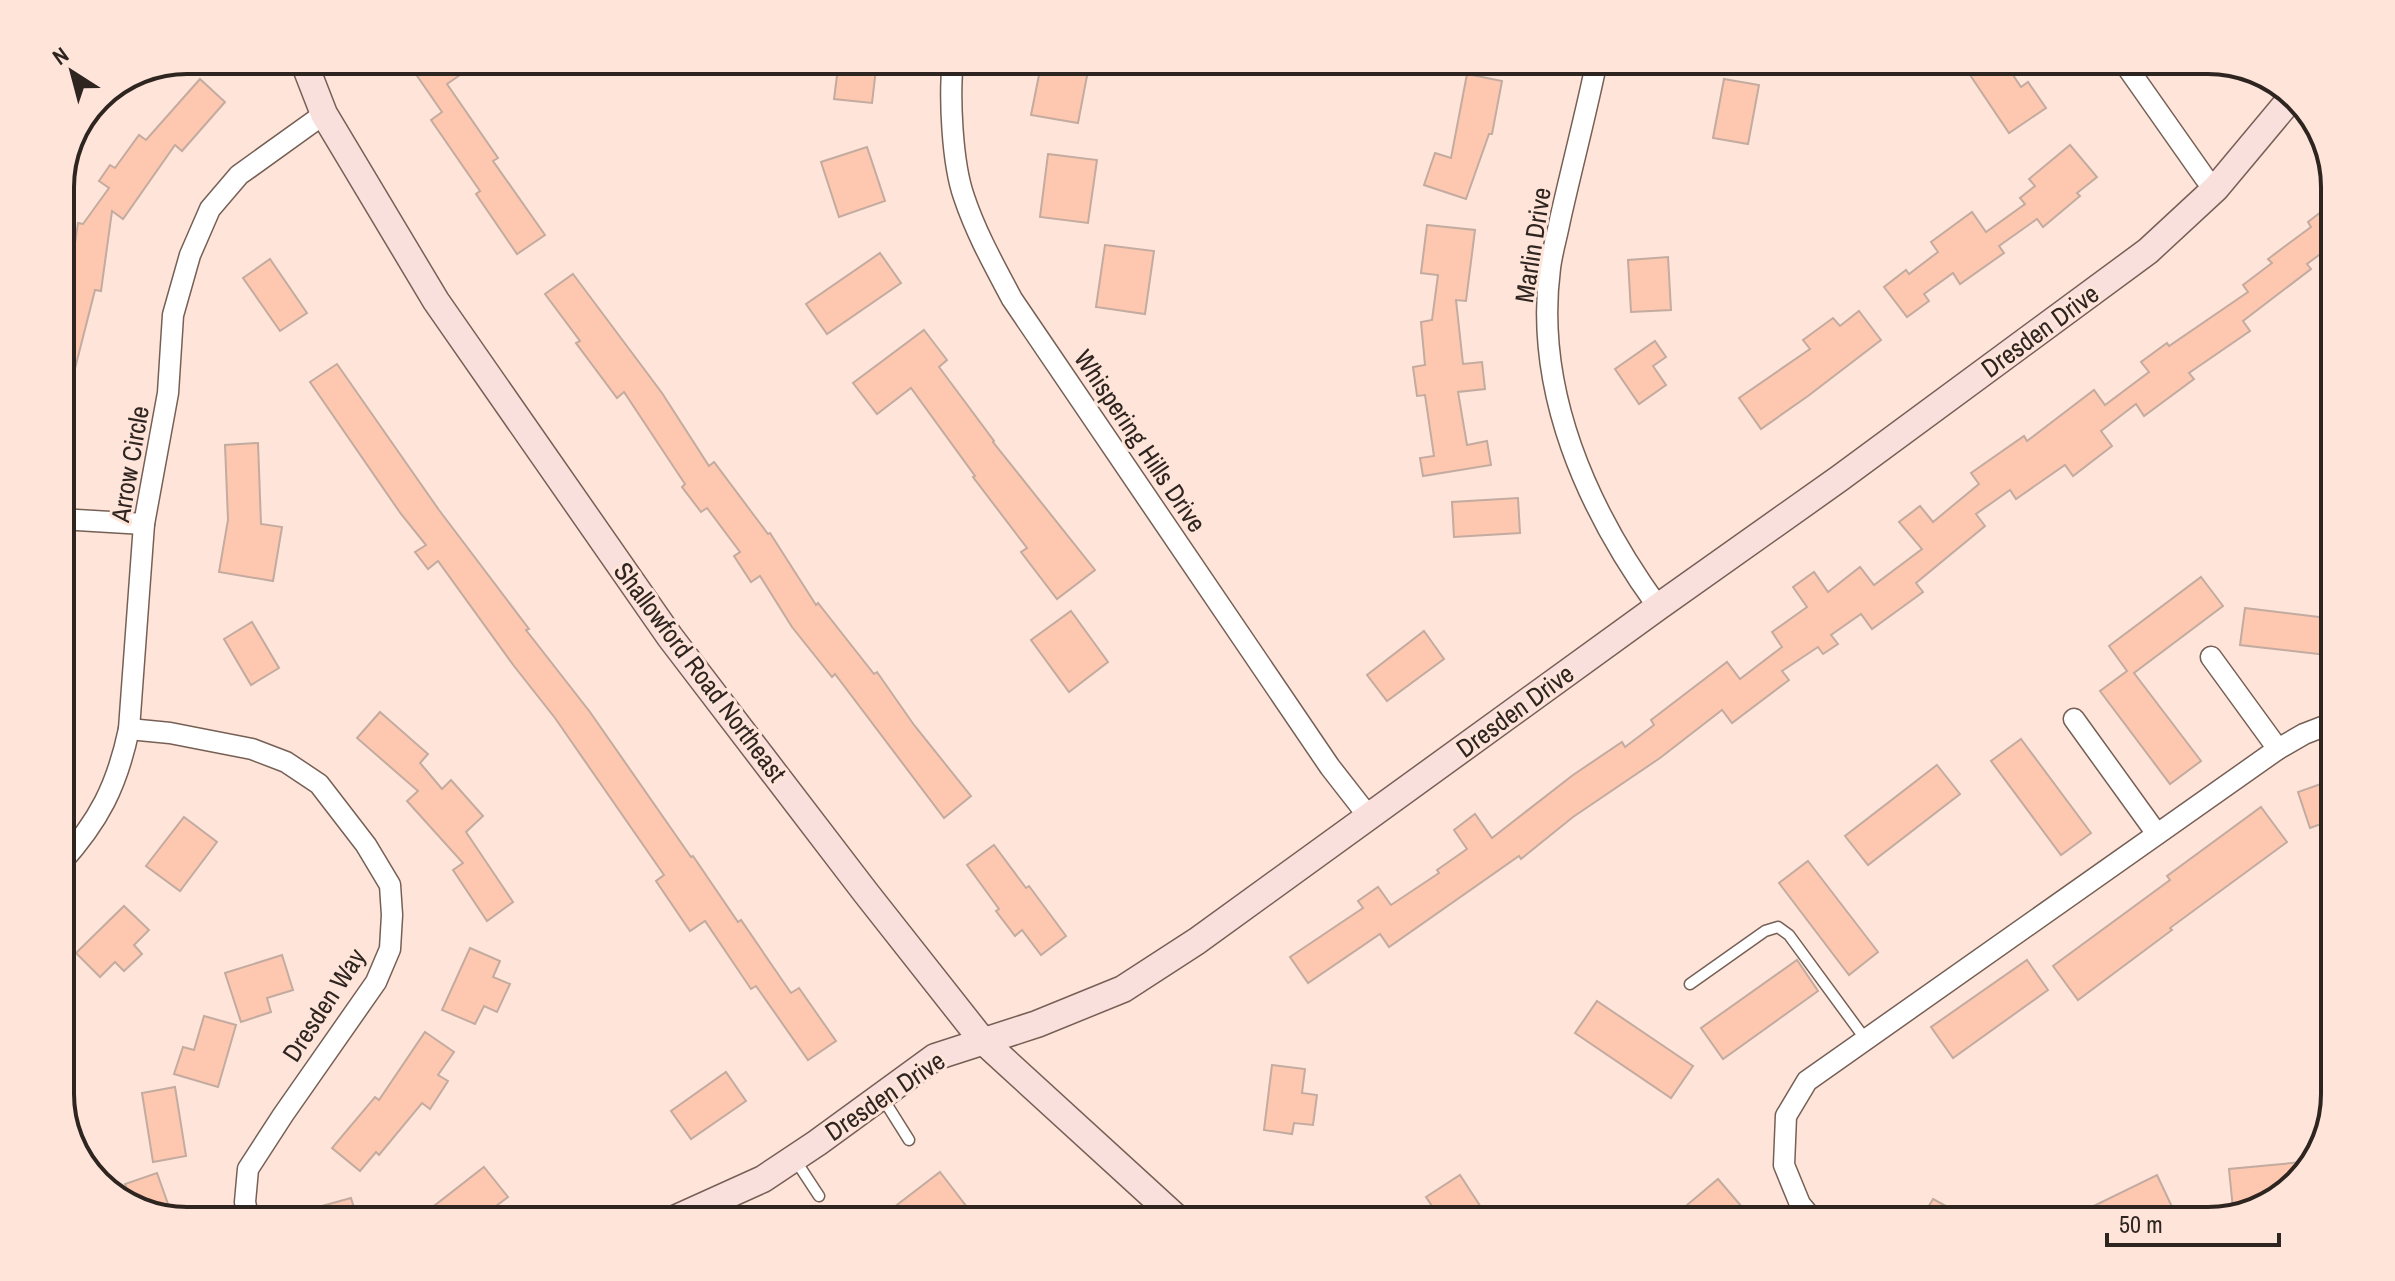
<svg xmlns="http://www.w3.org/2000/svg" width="2395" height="1281" viewBox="0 0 2395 1281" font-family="'Archivo Narrow',sans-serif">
<rect width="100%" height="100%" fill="#fee4d9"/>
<!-- building -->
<g fill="#fec8b0" stroke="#c3aba0" stroke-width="2">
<path d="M427 60H482L447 84 498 158 493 161 545 235 517 254 476 194 480 191 431 120 442 112 413 70Z"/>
<path d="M839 60H877L872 103 834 99Z"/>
<path d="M1042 60H1090L1078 123 1031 115Z"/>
<path d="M1960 60H2003L2021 87 2028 82 2046 108 2009 133Z"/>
<path d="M1467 74 1502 81 1492 134H1489L1466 199 1424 185 1435 153 1451 158Z"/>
<path d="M200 79 225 102 182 151 175 145 123 219 112 211 101 291 95 290 67 400 60 399V295L67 297 78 223 83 224 109 188 99 181 110 165 115 168 139 135 146 140Z"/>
<path d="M1724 79 1759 85 1748 144 1713 138Z"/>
<path d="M2070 145 2097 177 2077 193 2080 196 2043 227 2037 219 1999 246 2004 253 1960 284 1953 273 1924 294 1929 301 1907 317 1884 287 1906 270 1909 274 1938 252 1931 242 1972 212 1986 232 2025 204 2020 198 2035 186 2029 179Z"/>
<path d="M867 147 885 201 839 217 821 162Z"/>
<path d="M1048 154 1097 160 1088 223 1040 217Z"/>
<path d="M2335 201V243L2307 264 2311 269 2243 321 2250 331 2189 373 2194 379 2144 416 2136 404 2101 431 2112 446 2073 476 2065 465 2016 499 2010 490 1976 514 1985 526 1916 583 1923 592 1872 629 1861 614 1831 635 1838 644 1823 654 1818 647 1782 671 1789 680 1732 723 1722 710 1660 758 1573 817 1521 859 1519 856 1389 947 1380 934 1308 983 1290 957 1363 908 1358 901 1378 887 1391 905 1439 873 1437 870 1467 849 1454 830 1475 814 1492 838 1573 775 1622 742 1625 747 1654 725 1651 720 1727 662 1740 679 1782 647 1772 632 1807 607 1793 587 1814 572 1828 592 1860 567 1874 585 1922 549 1899 522 1920 506 1933 522 1979 484 1971 473 2024 436 2027 441 2094 390 2105 405 2149 372 2141 362 2167 343 2169 346 2248 292 2243 285 2272 263 2268 259 2311 227 2308 222Z"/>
<path d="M1427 225 1475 230 1466 301 1456 300 1463 364 1482 362 1485 389 1458 392 1467 445 1487 441 1491 465 1423 476 1420 458 1434 456 1425 395 1417 396 1413 367 1425 365 1421 322 1432 320 1438 275 1421 273Z"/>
<path d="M1105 245 1154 251 1145 314 1096 307Z"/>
<path d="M880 253 901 283 827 334 806 304Z"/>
<path d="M1668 257 1671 310 1631 312 1628 260Z"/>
<path d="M270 259 307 313 280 331 243 278Z"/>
<path d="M573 274 662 393 709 466 714 462 768 534 770 533 816 605 818 603 874 674 877 672 914 725 971 796 944 818 835 674 832 677 792 627 760 576 751 582 734 556 740 552 707 508 701 512 682 487 685 484 624 392 617 398 576 343 580 341 545 294Z"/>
<path d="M1859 311 1881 340 1808 396 1761 429 1739 398 1810 349 1803 340 1833 318 1840 326Z"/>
<path d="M924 330 947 360 939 367 994 441 993 442 1095 570 1057 599 1021 552 1027 548 973 477 975 476 911 388 877 414 853 383Z"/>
<path d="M1655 341 1666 357 1653 366 1666 385 1639 404 1615 369Z"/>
<path d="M337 364 439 510 529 629 526 630 590 712 691 857 693 856 738 922 741 920 791 993 799 988 836 1041 808 1060 756 986 751 989 705 921 690 931 656 881 664 875 555 718 514 666 438 561 428 569 415 552 426 545 401 514 310 382Z"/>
<path d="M258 443 261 524 282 527 273 581 219 572 228 520 225 445Z"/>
<path d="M1518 498 1520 533 1454 537 1452 502Z"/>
<path d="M2201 577 2223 606 2134 673 2201 761 2170 784 2100 691 2127 671 2109 646Z"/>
<path d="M2245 608 2335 619V656L2240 645Z"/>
<path d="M1071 611 1108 662 1069 692 1031 640Z"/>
<path d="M252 622 279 668 251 685 224 639Z"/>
<path d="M1424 631 1444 659 1387 701 1367 675Z"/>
<path d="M380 712 428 754 420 763 442 789 451 780 483 816 466 832 513 902 487 921 453 870 463 863 407 801 418 791 357 738Z"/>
<path d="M2021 739 2091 833 2061 855 1991 761Z"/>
<path d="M1937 765 1960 794 1868 865 1845 836Z"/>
<path d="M2335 779V819L2310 828 2298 792Z"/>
<path d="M2261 807 2287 842 2170 928 2172 930 2078 1000 2053 966 2170 880 2167 876Z"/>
<path d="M184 817 217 842 180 891 146 866Z"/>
<path d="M994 845 1026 888 1029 886 1066 936 1041 955 1022 930 1015 936 996 911 999 909 967 865Z"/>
<path d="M1808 861 1878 952 1849 975 1779 883Z"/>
<path d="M124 906 149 930 134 945 142 954 124 971 115 962 100 977 76 953Z"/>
<path d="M470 948 500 961 493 977 510 984 497 1012 484 1006 475 1024 442 1010Z"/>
<path d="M282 955 293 990 267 998 271 1012 241 1022 225 973Z"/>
<path d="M1797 960 1818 991 1723 1059 1701 1028Z"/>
<path d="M2027 960 2048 990 1953 1058 1931 1027Z"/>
<path d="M1597 1001 1693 1066 1671 1098 1575 1033Z"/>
<path d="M204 1016 236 1025 218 1087 174 1074 183 1047 194 1050Z"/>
<path d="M425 1032 454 1052 438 1075 448 1081 430 1109 422 1103 379 1155 376 1152 360 1171 332 1148 375 1097 379 1100Z"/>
<path d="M1272 1065 1305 1069 1302 1093 1317 1095 1313 1125 1294 1123 1292 1134 1264 1130Z"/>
<path d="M726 1072 746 1101 691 1139 671 1111Z"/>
<path d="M175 1087 186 1156 153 1162 142 1093Z"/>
<path d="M2313 1161 2278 1200 2255 1207 2233 1209 2229 1169Z"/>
<path d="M484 1167 508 1197 477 1220 469 1209 454 1221H446L434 1206Z"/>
<path d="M940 1172 970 1211 956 1221H876Z"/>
<path d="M157 1173 173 1218 134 1208 125 1184Z"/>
<path d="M1460 1175 1490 1221H1442L1426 1197Z"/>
<path d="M2157 1175 2174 1211 2154 1221H2063Z"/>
<path d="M1718 1179 1754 1221H1701L1687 1205Z"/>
<path d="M351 1198 358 1221H290L289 1215Z"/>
<path d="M1933 1199 1973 1221H1920Z"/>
</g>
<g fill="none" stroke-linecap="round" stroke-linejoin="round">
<defs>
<g id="lane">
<path d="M1690 984 1765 931 1778 927 1789 935 1866 1040"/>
<path d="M882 1097 909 1140"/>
<path d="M794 1158 819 1196"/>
</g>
<g id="street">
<path d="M953 60C949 96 952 163 964 197 976 233 994 265 1012 299L1330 767 1369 817"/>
<path d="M1597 60C1586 114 1572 166 1560 220 1557 236 1552 252 1550 268 1534 391 1587 509 1658 607"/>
<path d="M2122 60 2205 178 2216 188"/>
<path d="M60 519 144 524"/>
<path d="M2211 657 2278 749"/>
<path d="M2074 719 2157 834"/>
<path d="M129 729 170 733 252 749 286 762 319 784 366 845 390 885 392 915 390 949 376 982 283 1115 248 1169 245 1202 249 1221"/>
<path d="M60 864C99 821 117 786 129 729L144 524 168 393 173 315 190 255 210 209 239 175 324 114"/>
<path d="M1814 1221 1800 1204 1784 1165 1786 1116 1807 1081 2278 749 2304 734 2335 722"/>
</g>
<g id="secondary">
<path d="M303 60 324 114 436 301 670 637 866 893 982 1040 1180 1221"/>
<path d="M670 1221 763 1179 817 1143 935 1057 1037 1024 1123 989 1197 941 1658 607 1840 478 2148 251 2216 188 2292 97"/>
</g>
</defs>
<!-- lane casing -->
<use href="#lane" stroke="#766056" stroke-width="13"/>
<!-- street casing -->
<use href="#street" stroke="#766056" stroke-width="23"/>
<!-- secondary casing -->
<use href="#secondary" stroke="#766056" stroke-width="29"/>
<!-- lane -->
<use href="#lane" stroke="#fff" stroke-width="10"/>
<!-- street -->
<use href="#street" stroke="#fff" stroke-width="20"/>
<!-- secondary -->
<use href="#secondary" stroke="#fae0dd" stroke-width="26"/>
</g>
<g text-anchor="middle" stroke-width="6" stroke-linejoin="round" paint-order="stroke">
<!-- street labels -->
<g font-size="26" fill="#2e2521" stroke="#fee4d9">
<text transform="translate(1533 245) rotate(-81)" y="9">Marlin Drive</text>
<text transform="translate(2040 331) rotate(-36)" y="9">Dresden Drive</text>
<text transform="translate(1140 441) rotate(56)" y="9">Whispering Hills Drive</text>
<text transform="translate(130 464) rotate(-80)" y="9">Arrow Circle</text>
<text transform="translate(700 672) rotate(53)" y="9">Shallowford Road Northeast</text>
<text transform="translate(1515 711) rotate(-36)" y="9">Dresden Drive</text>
<text transform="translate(324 1005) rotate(-57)" y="9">Dresden Way</text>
<text transform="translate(885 1096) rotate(-34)" y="9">Dresden Drive</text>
</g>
</g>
<!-- crop -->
<path d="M0 0H2395V1281H0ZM187 74H2208A113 113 0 0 1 2321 187V1094A113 113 0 0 1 2208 1207H187A113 113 0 0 1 74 1094V187A113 113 0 0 1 187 74Z" fill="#fee4d9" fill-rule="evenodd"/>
<path fill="none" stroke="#2e2521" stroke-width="4" d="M187 74H2208A113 113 0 0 1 2321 187V1094A113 113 0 0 1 2208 1207H187A113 113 0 0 1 74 1094V187A113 113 0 0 1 187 74Z"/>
<!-- north arrow -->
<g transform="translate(72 72) rotate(324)" stroke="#fee4d9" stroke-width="6" paint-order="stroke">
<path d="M0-6L14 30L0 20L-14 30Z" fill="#2e2521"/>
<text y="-12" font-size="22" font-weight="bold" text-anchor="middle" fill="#2e2521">N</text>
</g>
<!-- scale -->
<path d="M2107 1233v12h172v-12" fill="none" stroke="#2e2521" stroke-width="4"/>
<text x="2119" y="1233" font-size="24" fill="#2e2521" stroke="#fee4d9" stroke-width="6" paint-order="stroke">50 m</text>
</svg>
